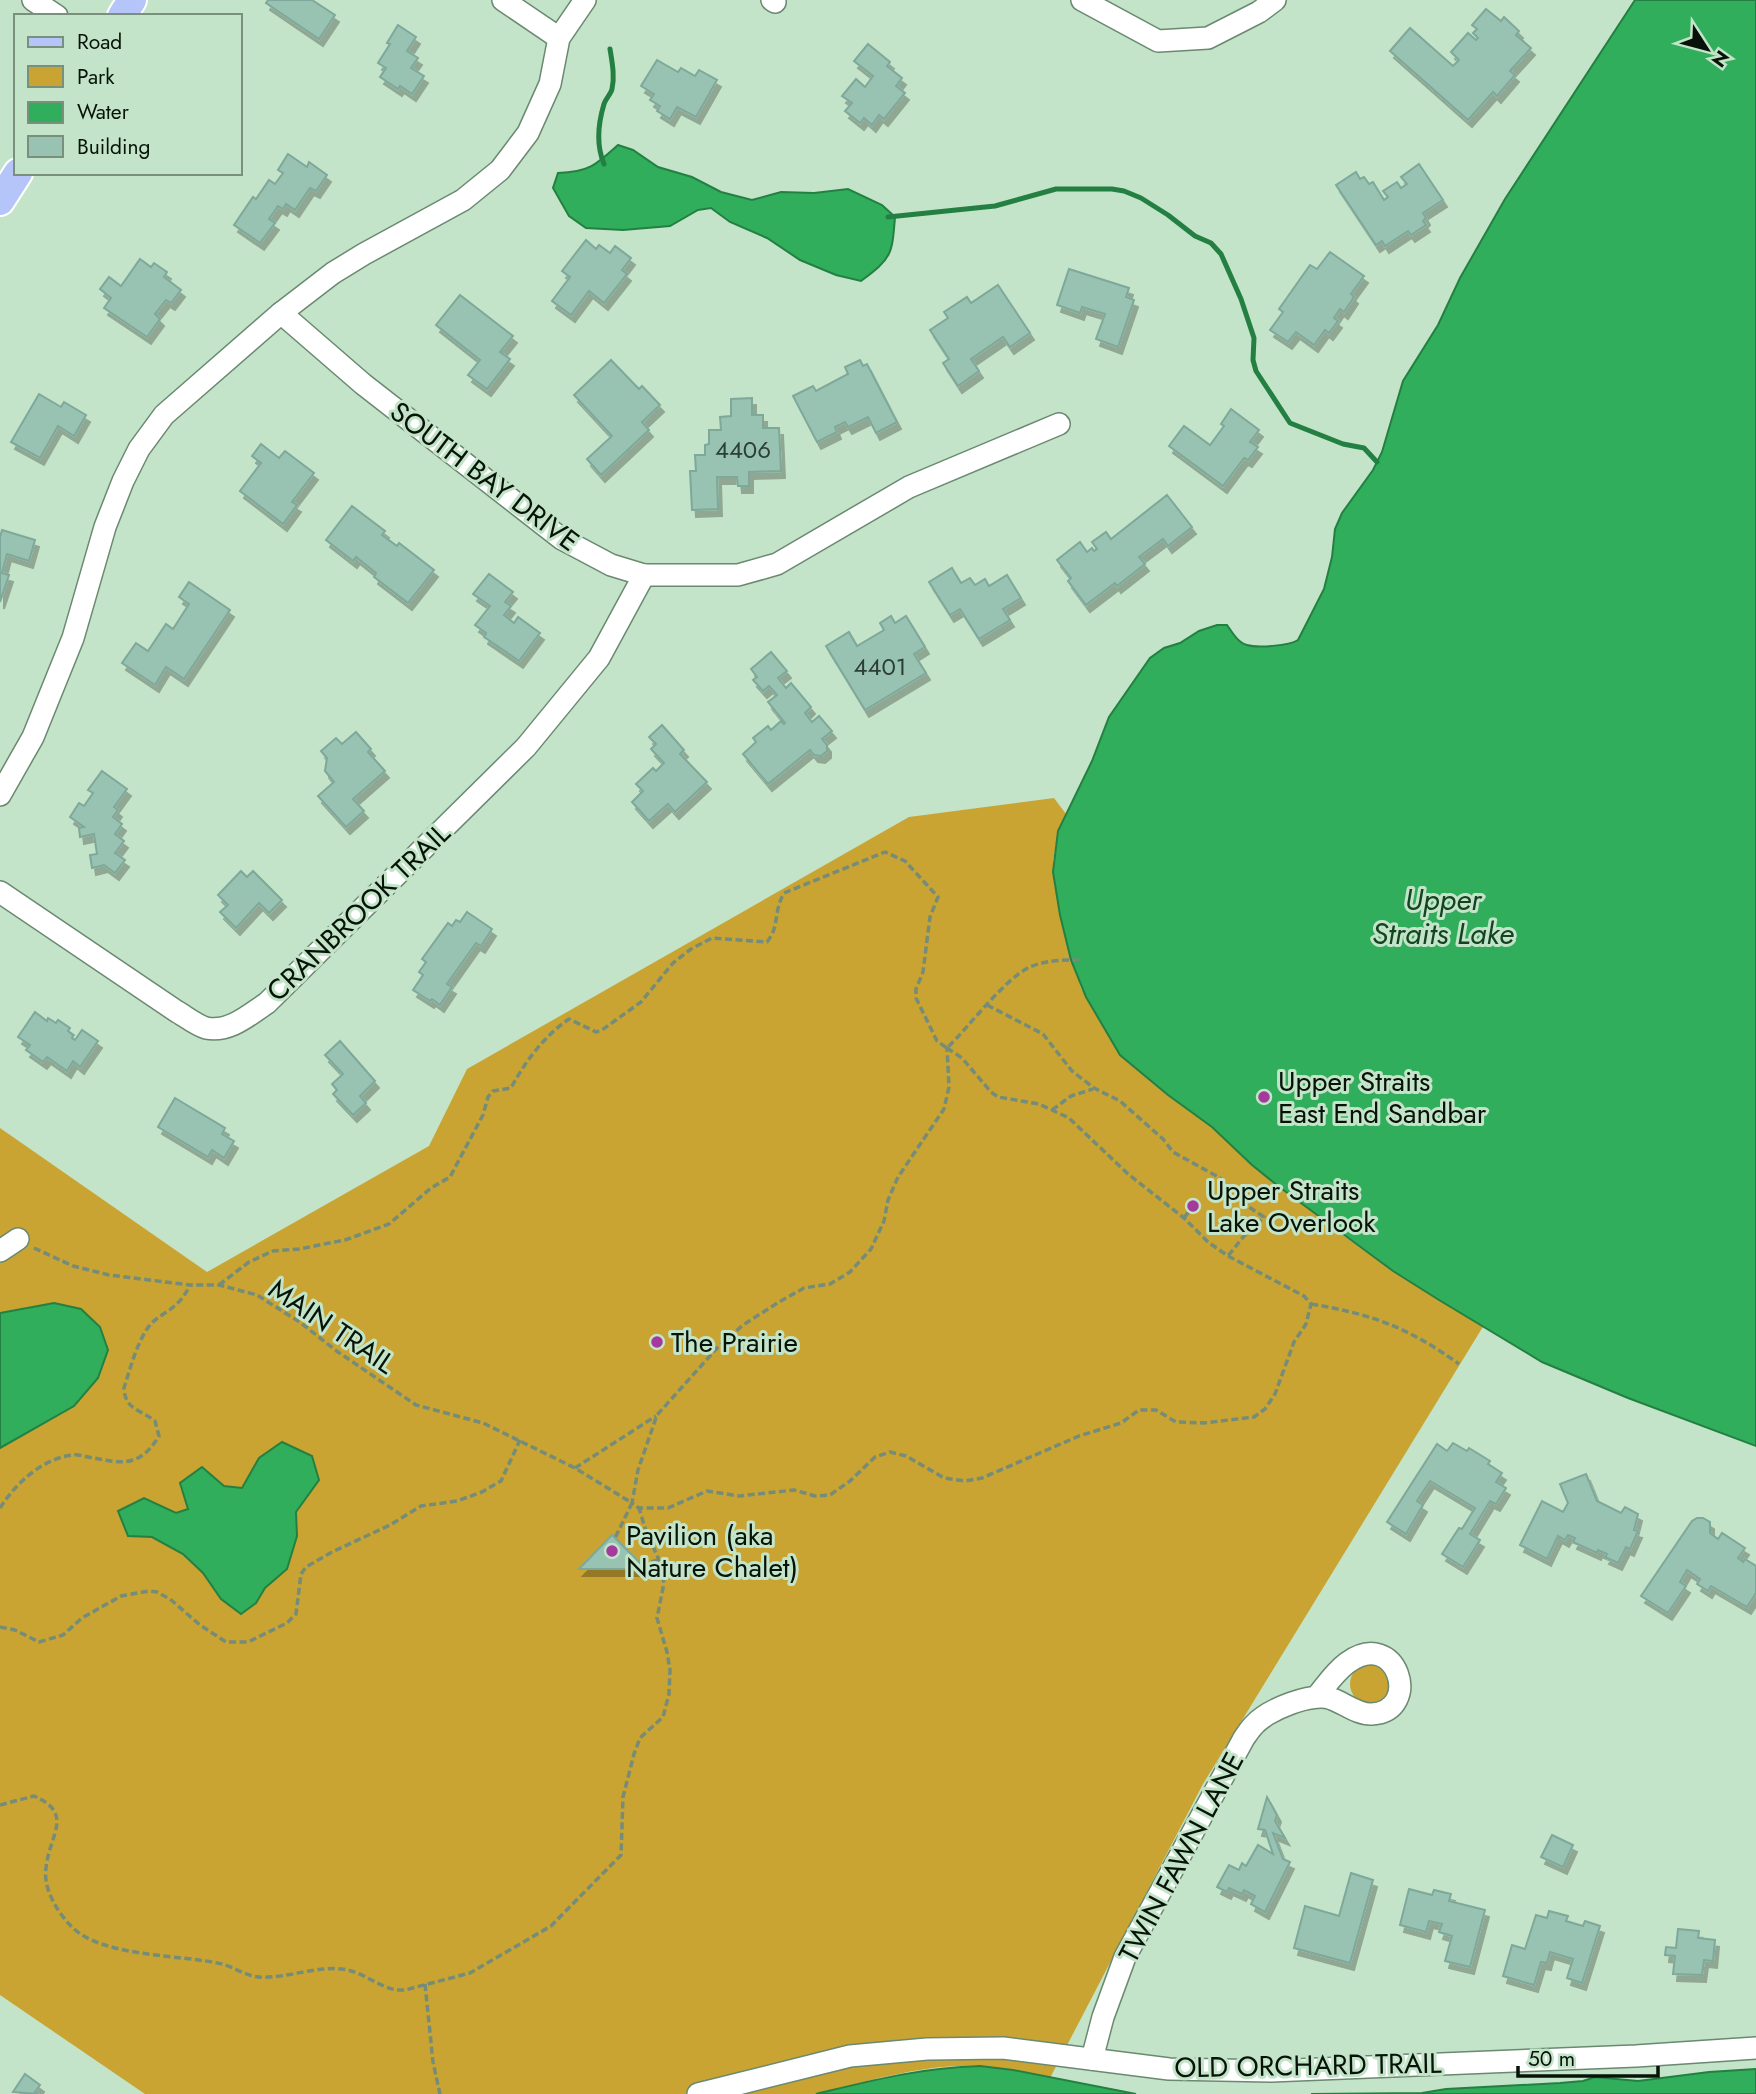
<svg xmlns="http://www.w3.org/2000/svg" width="1756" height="2094" viewBox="0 0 1756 2094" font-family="Jost,sans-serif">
<defs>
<filter id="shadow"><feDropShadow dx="4" dy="7" stdDeviation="0" flood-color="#0004"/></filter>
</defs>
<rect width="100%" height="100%" fill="#c3e4c8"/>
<!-- green -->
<g fill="#c9a432">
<path d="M1054 798 1066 814 1058 831 1053 862 1060 915 1081 988 1120 1055 1168 1095 1212 1127 1252 1165 1341 1234 1393 1271 1484 1325 1203 1784 1050 2078C1027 2073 1004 2068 981 2066 924 2063 870 2081 816 2094H145L0 1995V1128L207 1272 429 1146 467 1069 909 817Z"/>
<circle cx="1370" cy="1684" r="20"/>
</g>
<!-- water -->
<g fill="#30ae5b" stroke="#248042" stroke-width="2">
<path d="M1635 0H1756V1446L1628 1398 1542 1362 1439 1300 1393 1271 1278 1186 1252 1165 1212 1127 1168 1095 1120 1055 1086 997 1071 960 1060 915 1053 872 1058 831 1092 761 1109 717 1150 658 1164 648 1180 643 1199 631 1217 625H1227C1232 632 1238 643 1247 645 1257 648 1289 646 1298 640L1324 589 1332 557 1335 529 1342 513 1373 470 1382 452 1403 381 1438 325 1460 278 1505 199Z"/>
<path d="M618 145 633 150 658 167 692 177 721 192 752 200 781 192 814 193 848 189 882 205 895 217C892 255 892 258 861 281L836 275 800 260 767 238 730 222 711 208 698 210 670 226 623 230 586 228 569 216 553 188 558 173C589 172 596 165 618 145Z"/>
<path d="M54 1303 81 1309 100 1327 108 1350 98 1378 74 1406 0 1448V1313Z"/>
<path d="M282 1442 312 1456 319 1480 296 1512 297 1536 287 1569 265 1588 256 1603 241 1614 221 1599 203 1573 183 1554 152 1537 128 1536 118 1511 144 1498 176 1513 188 1509 180 1483 202 1467 224 1486 242 1488 259 1458Z"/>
<path d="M980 2066 1013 2070 1136 2094H816C874 2080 919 2068 980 2066Z"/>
<path d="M1756 2069V2094H1311L1422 2093 1446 2089 1560 2083 1583 2081 1595 2077 1638 2081 1709 2072Z"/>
</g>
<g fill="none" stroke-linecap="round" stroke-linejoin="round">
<!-- stream -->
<g stroke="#248042" stroke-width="5">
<path d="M604 164C596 145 598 124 604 104 606 98 611 94 612 89 615 76 612 62 610 49"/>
<path d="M888 217 995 206 1056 189H1112L1124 191 1141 198 1168 215 1195 236 1211 243 1221 254 1241 299 1254 338 1253 360 1256 371 1290 423 1343 444 1364 448 1377 462"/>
</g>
</g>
<!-- building -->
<g fill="#98c3b3" stroke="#7ea899" stroke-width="2" filter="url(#shadow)">
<path d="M268 0H312L335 15 319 39 266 3Z"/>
<path d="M1486 9 1501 21 1504 17 1519 31 1516 35 1531 48 1510 71 1515 75 1497 96 1493 92 1468 120 1390 51 1410 28 1453 66 1459 60 1451 52 1468 33 1476 40 1478 38 1473 33 1477 29 1472 25Z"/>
<path d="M398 25 416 37 407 51 418 58 411 68 424 76 412 94 400 86 398 89 380 77 386 68 378 63 390 44 387 43Z"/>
<path d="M868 44 890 62 887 66 902 78 896 86 905 93 884 119 879 115 872 125 864 118 860 123 845 111 852 103 842 96 856 79 865 87 873 76 854 61Z"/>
<path d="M657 60 678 72 681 68 695 76 699 70 717 80 696 117 677 107 670 119 657 111 660 106 650 100 654 94 641 86Z"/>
<path d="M288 154 307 167 309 162 327 175 316 191 310 188 295 210 286 204 283 209 278 206 269 219 275 223 260 243 234 225 253 197 256 199 269 180 275 184 283 173 278 170Z"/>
<path d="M1419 164 1443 200 1423 213 1426 218 1423 221 1426 225 1411 235 1408 231 1385 246 1382 241 1376 245 1336 185 1356 172 1360 179 1364 177 1369 184 1373 182 1384 200 1388 197 1383 191 1397 182 1401 188 1407 184 1401 177Z"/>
<path d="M586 240 596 249 599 245 610 253 615 246 631 258 622 270 627 274 604 303 589 291 571 315 552 301 570 277 562 271Z"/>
<path d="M1330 252 1364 276 1351 294 1354 297 1344 312 1340 309 1334 318 1338 321 1329 333 1325 330 1314 345 1296 332 1288 342 1270 330 1283 312 1279 309 1310 265 1317 269Z"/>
<path d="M140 259 151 267 154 263 167 272 164 277 181 290 171 303 166 300 155 314 160 319 147 337 104 308 111 298 100 289 109 277 121 286Z"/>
<path d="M1069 269 1129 288 1126 297 1134 300 1118 347 1096 339 1105 314 1082 307 1080 313 1057 305Z"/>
<path d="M998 285 1030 333 1010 347 1003 337 971 359 979 371 958 386 943 363 949 359 930 330 948 318 944 312 967 297 971 303Z"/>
<path d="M460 295 513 336 500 352 510 359 487 389 468 375 480 360 436 325Z"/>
<path d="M611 360 639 389 642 386 660 405 642 422 649 430 601 475 587 459 612 436 574 395Z"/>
<path d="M860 360 863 366 867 364 897 422 876 433 868 417 848 427 845 422 835 427 837 432 817 442 793 396 813 386 816 391 848 374 845 367Z"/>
<path d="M39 394 61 407 64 402 86 415 74 436 58 426 40 458 11 442Z"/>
<path d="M752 398V415H763V428H779L781 471 749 472V486H738L737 477H717L718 509 692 510 690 471H696L695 455H705V445L709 444V430H721L720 417 731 416V399Z"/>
<path d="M1231 409 1259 430 1250 442 1258 447 1248 460 1244 458 1223 486 1169 446 1184 426 1210 445 1224 426 1221 424Z"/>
<path d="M261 444 279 458 285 451 314 473 292 502 297 505 283 524 240 491 261 463 252 456Z"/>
<path d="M1167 495 1192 527 1168 546 1163 539 1139 557 1145 564 1117 586 1115 583 1086 605 1068 581 1071 578 1057 560 1080 542 1087 552 1092 548 1094 551 1097 549 1092 542 1106 532 1111 539Z"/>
<path d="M352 506 385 531 382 535 397 546 399 543 434 570 408 603 374 577 376 573 356 557 353 561 326 540Z"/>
<path d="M2 530 35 540 29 561 7 554 2 573 9 575 0 602V537Z"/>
<path d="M952 568 961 583 970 578 975 585 985 579 989 586 1007 575 1021 598 1003 609 1010 620 979 639 960 609 950 615 929 582Z"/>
<path d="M489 574 513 592 505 602 511 606 504 615 514 623 518 617 540 633 519 661 484 637 486 633 475 625 490 606 473 594Z"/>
<path d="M189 582 230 610 184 679 166 667 155 685 122 663 136 643 148 651 166 624 173 629 189 604 179 597Z"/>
<path d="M891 616 895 623 906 616 925 647 914 654 926 673 865 710 826 646 849 632 857 646 884 630 880 623Z"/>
<path d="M771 652 787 671 778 678 786 688 791 683 811 707 805 713 812 722 819 716 832 731 822 739 827 745V751L821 756 814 755 810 750 768 784 743 754 756 742 753 738 768 726 771 730 781 721 784 724 785 723 768 702 777 695 769 686 763 691 753 680 757 677 751 669Z"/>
<path d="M662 725 684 750 680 754 707 782 675 812 668 804 649 821 632 802 643 791 636 784 653 768 656 771 664 763 651 749 656 744 649 737Z"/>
<path d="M356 732 371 749 368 752 385 771 353 799 364 811 346 827 318 796 334 782 325 771 327 758 321 751 336 738 342 744Z"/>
<path d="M102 771 127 789 114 807 118 810 113 817 122 824 115 834 124 841 115 853 125 860 115 873 104 865 92 868 90 855 97 854 94 834 80 837 79 828 84 827 70 817 79 803 84 806 93 793 88 790Z"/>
<path d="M241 871 247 877 253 871 282 900 269 913 259 903 236 928 220 912 228 905 218 895Z"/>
<path d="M467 912 492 929 481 946 476 943 447 984 452 987 440 1005 432 999 430 1001 413 990 423 975 419 972 426 962 422 959 448 923 452 926 456 920 460 922Z"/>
<path d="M35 1012 47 1021 48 1018 56 1023 58 1020 70 1028 68 1031 73 1035 72 1038 75 1040 82 1030 98 1041 80 1067 73 1061 67 1071 47 1057 43 1062 26 1050 30 1045 18 1037Z"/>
<path d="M340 1041 375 1081 360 1096 366 1103 353 1115 333 1094 337 1090 332 1084 343 1074 325 1055Z"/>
<path d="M175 1098 225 1128 222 1134 234 1141 224 1158 212 1150 208 1157 158 1127Z"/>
<path d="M1453 1443 1467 1451 1469 1448 1490 1461 1488 1464 1502 1473 1496 1482 1506 1488 1496 1504 1490 1501 1470 1534 1480 1540 1463 1567 1442 1554 1459 1528 1462 1529 1475 1508 1430 1481 1417 1501 1423 1505 1406 1534 1387 1522 1437 1444 1447 1451Z"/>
<path d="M1586 1474 1597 1501 1621 1513 1625 1507 1638 1514 1634 1530 1638 1531 1630 1549 1626 1547 1618 1563 1605 1557 1607 1554 1598 1550 1597 1553 1573 1542 1575 1538 1568 1535 1565 1540 1558 1536 1547 1559 1520 1545 1542 1501 1563 1512 1568 1503 1560 1484Z"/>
<path d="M1697 1518H1703L1710 1522V1533L1718 1539 1722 1533 1745 1548 1738 1558 1743 1562 1745 1559 1756 1566V1593L1747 1607 1711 1586 1708 1591 1697 1584 1700 1579 1687 1570 1680 1582 1686 1586 1668 1613 1641 1596 1692 1521Z"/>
<path d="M612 1535 646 1569H579Z"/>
<path d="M1267 1797 1277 1815 1275 1821 1285 1838 1273 1833 1283 1859 1290 1862 1265 1912 1251 1904 1255 1896 1244 1890 1242 1894 1229 1888 1227 1892 1217 1887 1229 1865 1239 1870 1242 1863 1246 1866 1258 1845 1273 1854 1265 1830 1258 1829Z"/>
<path d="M1552 1835 1573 1845 1563 1867 1541 1857Z"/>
<path d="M1351 1873 1373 1880 1350 1963 1294 1948 1305 1906 1339 1916Z"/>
<path d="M1409 1889 1432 1895 1434 1890 1451 1894 1449 1901 1485 1910 1470 1967 1445 1961 1452 1936 1439 1932 1442 1924 1429 1921 1426 1932 1400 1925Z"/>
<path d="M1549 1911 1568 1916 1566 1921 1583 1926 1585 1921 1600 1926 1582 1983 1567 1978 1573 1959 1550 1952 1547 1963 1541 1962 1534 1985 1503 1976 1512 1945 1525 1949 1536 1915 1547 1918Z"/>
<path d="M1678 1929 1699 1931 1698 1938 1715 1940 1713 1961 1704 1960 1702 1975 1673 1974 1675 1956 1665 1955 1666 1947 1676 1948Z"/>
<path d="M25 2074 40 2085 35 2092 38 2094 13 2092Z"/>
</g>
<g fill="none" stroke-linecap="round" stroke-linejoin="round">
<defs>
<g id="minor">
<path d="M33 0 57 16"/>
<path d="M503 0 559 38"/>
<path d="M772 0 775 2"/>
<path d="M1082 0 1158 41 1208 38 1259 12 1275 0"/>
<path d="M281 313 363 384 562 539 611 565 644 575H738L777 564 909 487 1059 424"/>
<path d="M0 795 33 737 73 638 105 527 123 481 139 449 164 415 281 313 333 273 364 254 463 200 500 170 528 133 550 84 559 38 585 0"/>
<path d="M0 892 176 1011C185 1016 196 1025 206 1028 229 1033 249 1015 267 1003L526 747 599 658 644 575"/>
<path d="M0 1251 18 1239"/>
<path d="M1092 2059 1103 2017 1125 1957 1244 1738C1247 1734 1250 1729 1254 1725 1267 1710 1313 1691 1332 1699 1344 1703 1358 1715 1372 1714 1423 1711 1397 1626 1347 1663 1335 1672 1327 1684 1318 1695"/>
<path d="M698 2094 850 2056 927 2049 1003 2048 1169 2069 1271 2071 1636 2056 1756 2048"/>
</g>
<g id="major">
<path d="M122 16 132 0"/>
<path d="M0 201 18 173"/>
</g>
</defs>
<!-- minor casing -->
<use href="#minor" stroke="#6a8970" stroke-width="24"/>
<!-- major casing -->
<use href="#major" stroke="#fff" stroke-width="32"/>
<!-- path -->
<g stroke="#748c78" stroke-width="3.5" stroke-dasharray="7 3.5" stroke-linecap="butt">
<path d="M987 1005 1043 1034 1072 1071 1094 1088 1120 1101 1163 1139 1173 1152 1220 1178 1249 1207 1264 1217 1244 1236 1228 1256"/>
<path d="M947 1048 962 1058 991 1092 998 1097 1039 1104 1069 1118 1128 1174 1184 1218 1208 1242 1228 1256 1304 1296 1311 1304 1306 1324 1294 1342 1275 1394 1265 1409 1254 1417 1204 1423 1176 1422 1156 1410H1139L1121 1423 1079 1436 982 1478 965 1481 944 1478 906 1456 890 1452 875 1457 850 1481 830 1495 815 1496 794 1490 739 1496 707 1491 668 1508H639L632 1503 638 1470 657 1415 718 1347 743 1325 779 1302 804 1288 830 1284 850 1272 871 1249 884 1221 888 1200 898 1177 944 1109 949 1087Z"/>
<path d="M1052 1110 1071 1096 1093 1089"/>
<path d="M1184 1218 1193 1206"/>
<path d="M34 1248 73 1266 109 1275 190 1285H219L257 1295 301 1323 338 1352 416 1405 483 1423 575 1468 632 1503 615 1538"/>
<path d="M219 1285 249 1262 273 1251 299 1249 345 1240 389 1224 431 1188 450 1177 483 1115 488 1097 493 1091 511 1088C525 1062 544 1036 569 1019L596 1032 602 1030 641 1002 673 963 691 949 712 938 767 942C780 926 773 912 784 893L885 852 905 861 938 897 930 917 923 972 916 989V998L937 1041 947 1048C969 1027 1004 979 1030 967 1046 960 1063 960 1079 960"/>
<path d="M1311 1304C1372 1314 1409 1328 1459 1364"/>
<path d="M575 1468 656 1416"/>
<path d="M0 1508C16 1483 42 1459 72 1455 77 1454 83 1456 88 1457 121 1463 139 1469 159 1436L155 1421C140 1409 125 1410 124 1388 130 1369 136 1346 147 1329 158 1312 177 1313 190 1285"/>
<path d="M641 1564 659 1560"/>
<path d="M0 1627 15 1630 39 1642 63 1635 82 1618 121 1596 149 1591 157 1592 170 1599 200 1625 226 1642H248L287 1623 296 1614 301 1574 306 1567 332 1552 390 1525 421 1506 457 1501 482 1492 501 1481 520 1440"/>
<path d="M0 1805 34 1796C75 1814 49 1835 46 1868 43 1888 56 1910 70 1925 100 1958 180 1954 222 1964 234 1967 246 1976 258 1977 286 1979 314 1966 342 1969 362 1971 378 1987 397 1990H405L470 1973 551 1926 621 1855 623 1797 634 1754 640 1738 663 1717 669 1694 670 1670 667 1652 657 1618 664 1583 659 1560 645 1528 639 1508"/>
<path d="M425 1984 433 2062 440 2094"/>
</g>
<!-- minor -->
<use href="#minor" stroke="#fff" stroke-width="21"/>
<!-- major -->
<use href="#major" stroke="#b5c4f9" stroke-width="28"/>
</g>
<!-- markers -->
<g fill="#a33a9c" stroke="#c3e4c8" stroke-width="2.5">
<circle cx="1264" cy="1097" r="7"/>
<circle cx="1193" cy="1206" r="7"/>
<circle cx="657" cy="1342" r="7"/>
<circle cx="612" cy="1551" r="7"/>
</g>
<g text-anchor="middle" stroke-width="6" stroke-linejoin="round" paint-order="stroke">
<!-- number labels -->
<g font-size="24" fill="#2b3f34">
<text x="743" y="458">4406</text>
<text x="880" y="675">4401</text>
</g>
<!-- street labels -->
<g font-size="28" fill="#071309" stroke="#c3e4c8">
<text transform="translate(485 476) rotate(37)" y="10">SOUTH BAY DRIVE</text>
<text transform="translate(358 912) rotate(-44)" y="10">CRANBROOK TRAIL</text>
<text transform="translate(332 1326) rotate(34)" y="10">MAIN TRAIL</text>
<text transform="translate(1181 1857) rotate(-62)" y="10">TWIN FAWN LANE</text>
<text transform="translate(1308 2065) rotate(-1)" y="10">OLD ORCHARD TRAIL</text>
</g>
<!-- poi labels -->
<g font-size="28" fill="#071309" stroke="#c3e4c8" text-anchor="start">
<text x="1278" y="1091">Upper Straits<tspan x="1278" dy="32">East End Sandbar</tspan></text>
<text x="1207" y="1200">Upper Straits<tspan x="1207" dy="32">Lake Overlook</tspan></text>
<text x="671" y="1352">The Prairie</text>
<text x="626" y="1545">Pavilion (aka<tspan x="626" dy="32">Nature Chalet)</tspan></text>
</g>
<!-- water labels -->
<g font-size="30" font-style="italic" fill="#144322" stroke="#c3e4c8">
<text x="1443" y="910">Upper<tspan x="1443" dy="34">Straits Lake</tspan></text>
</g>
</g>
<!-- legend -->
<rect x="14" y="14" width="228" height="161" fill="#c3e4c8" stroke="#78907c" stroke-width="2"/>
<rect x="28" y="37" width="35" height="10" fill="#b5c4f9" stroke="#78907c" stroke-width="2"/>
<text x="77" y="49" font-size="21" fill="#071309">Road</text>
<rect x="28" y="66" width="35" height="21" fill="#c9a432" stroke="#78907c" stroke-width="2"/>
<text x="77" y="84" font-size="21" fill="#071309">Park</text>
<rect x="28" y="102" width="35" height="21" fill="#30ae5b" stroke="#78907c" stroke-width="2"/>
<text x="77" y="119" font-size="21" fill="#071309">Water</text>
<rect x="28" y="136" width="35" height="21" fill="#98c3b3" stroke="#78907c" stroke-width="2"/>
<text x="77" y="154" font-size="21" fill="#071309">Building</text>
<!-- north arrow -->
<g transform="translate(1707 49) rotate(126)" stroke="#c3e4c8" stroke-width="5" paint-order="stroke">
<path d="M0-5L12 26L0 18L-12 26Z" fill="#071309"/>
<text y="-10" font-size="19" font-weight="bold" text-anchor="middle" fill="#071309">N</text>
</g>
<!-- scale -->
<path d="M1518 2066v10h140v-10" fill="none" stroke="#071309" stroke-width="3.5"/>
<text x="1528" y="2066" font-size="21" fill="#071309" stroke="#c3e4c8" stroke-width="5" paint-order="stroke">50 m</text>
</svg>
